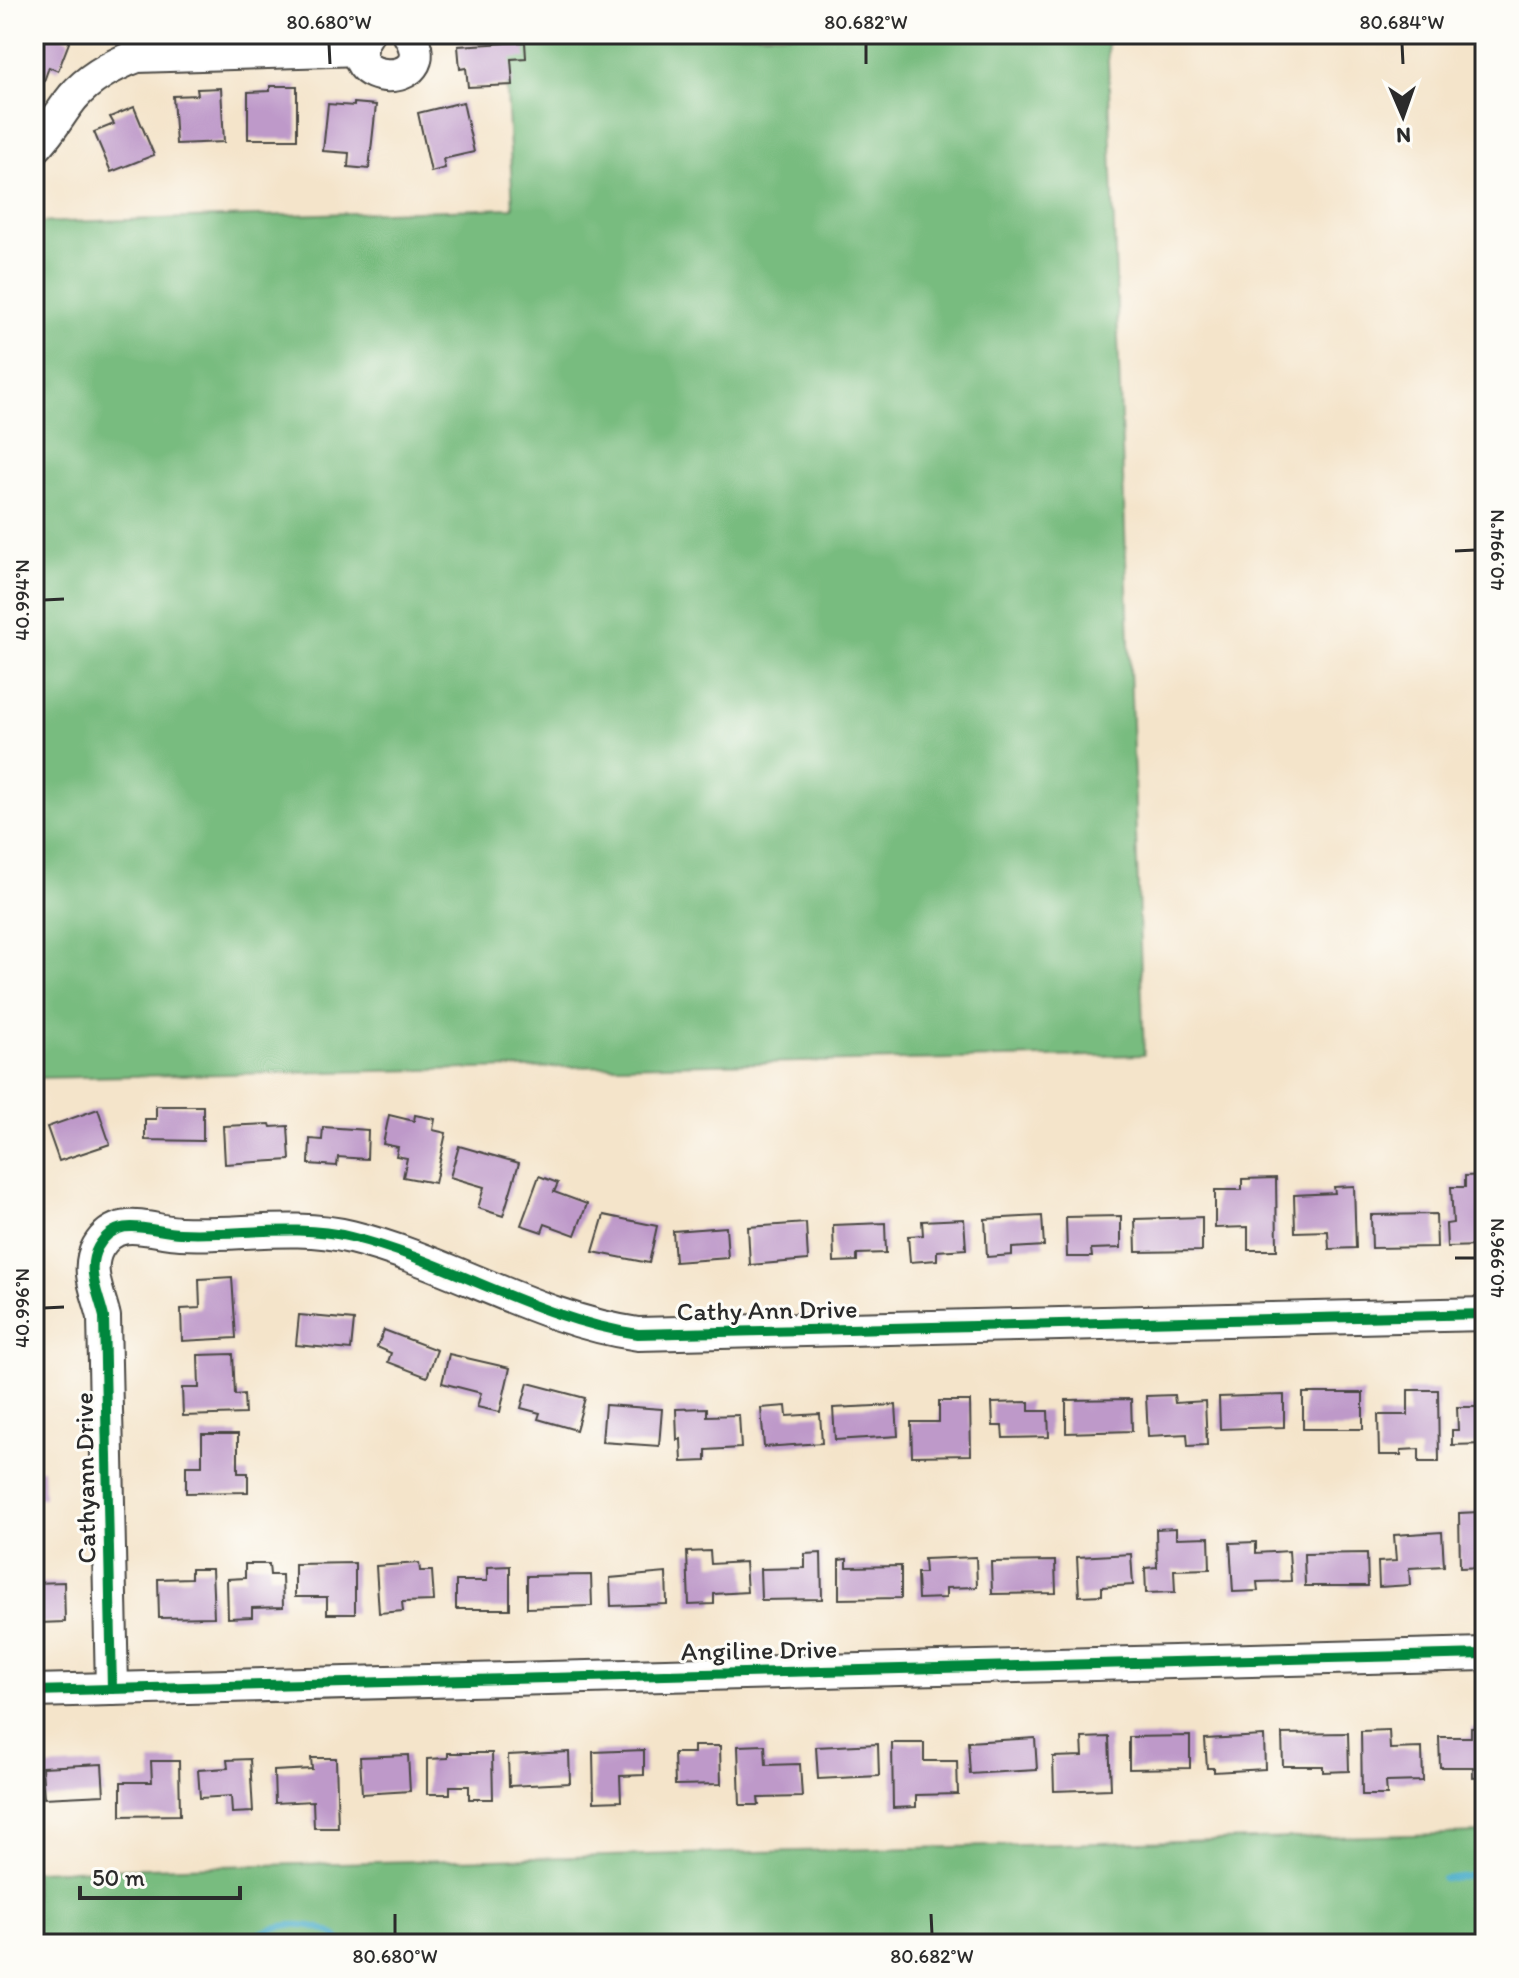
<svg xmlns="http://www.w3.org/2000/svg" width="1519" height="1978" viewBox="0 0 1519 1978" font-family="Itim,sans-serif">
<rect width="100%" height="100%" fill="#fdfcf7"/>
<filter id="ink" filterUnits="userSpaceOnUse"><feTurbulence type="fractalNoise" baseFrequency=".0125" numOctaves="2"/><feDisplacementMap in="SourceGraphic" scale="16" xChannelSelector="R" yChannelSelector="G"/><feConvolveMatrix kernelMatrix="1 2 1 2 8 2 1 2 1" color-interpolation-filters="sRGB"/></filter>
<filter id="wash" filterUnits="userSpaceOnUse"><feTurbulence type="fractalNoise" baseFrequency=".006" numOctaves="4" result="noise"/><feDisplacementMap in="SourceGraphic" scale="32" xChannelSelector="R" yChannelSelector="G"/><feGaussianBlur stdDeviation="1.8" result="paint"/><feColorMatrix in="noise" values="0 0 0 0 0 0 0 0 0 0 0 0 0 0 0 0 0 1.4 0 .05"/><feComposite in="paint" operator="in"/></filter>
<g filter="url(#wash)">
<rect width="100%" height="100%" fill="#f4e4ca"/>
<!-- forest -->
<g fill="#78bc7f" stroke="#527455" stroke-width="2">
<path d="M504 34H1107L1144 1055 34 1078V223L513 208Z"/>
<path d="M1485 1833V1944H34V1871Z"/>
</g>
<g fill="none" stroke-linecap="round" stroke-linejoin="round">
<!-- stream -->
<g stroke="#4badca" stroke-width="6">
<path d="M1443 1879 1485 1874"/>
<path d="M236 1944C250 1939 264 1930 278 1927 298 1922 331 1925 342 1944"/>
</g>
</g>
<g id="blocks">
<!-- building -->
<g fill="#be99c9">
<path d="M34 34H55L70 40 58 71 49 67 44 81 34 77Z"/>
<path d="M525 42 526 58 511 59 513 85 468 87 466 68 460 69 458 46Z"/>
<path d="M270 86H297V139H248V92L270 91Z"/>
<path d="M221 88 224 142 176 144 173 96 198 95 197 89Z"/>
<path d="M463 102 474 152 443 159 445 168 431 172 418 113Z"/>
<path d="M354 103 376 105 369 169 348 167 349 153 323 151 328 104 354 106Z"/>
<path d="M134 107 154 155 111 172 94 132 114 124 110 117Z"/>
<path d="M156 1106H203V1141L145 1140V1119H156Z"/>
<path d="M98 1109 110 1144 59 1161 47 1127Z"/>
<path d="M389 1115 414 1121 415 1115 435 1119 433 1130 446 1133 435 1183 403 1177 407 1158 396 1156 398 1147 383 1144Z"/>
<path d="M270 1124 271 1127 288 1126 290 1160 225 1164 223 1126Z"/>
<path d="M323 1127 368 1130 367 1159 338 1157 337 1166 309 1164 310 1139 322 1140Z"/>
<path d="M459 1146 519 1163 503 1216 478 1208 484 1187 450 1177Z"/>
<path d="M1485 1175V1225H1479L1480 1246 1447 1247 1446 1224 1453 1223 1451 1187H1465V1176Z"/>
<path d="M539 1176 558 1183 554 1192 587 1204 575 1235 545 1224 542 1232 521 1225Z"/>
<path d="M1276 1178 1277 1250H1248V1227L1215 1228V1190H1242V1179Z"/>
<path d="M1354 1186 1356 1248 1329 1249 1328 1231 1295 1232 1294 1195 1335 1193 1334 1187Z"/>
<path d="M1436 1214 1437 1247 1372 1248 1371 1215Z"/>
<path d="M604 1215 657 1226 649 1263 593 1252Z"/>
<path d="M1042 1216 1044 1246 1012 1248V1255L987 1257 985 1219Z"/>
<path d="M1121 1216V1248L1091 1249 1092 1257H1067L1066 1217Z"/>
<path d="M1202 1217V1251L1136 1252 1135 1219Z"/>
<path d="M964 1219 966 1249 937 1251V1260L910 1262 908 1236 923 1235 922 1221Z"/>
<path d="M806 1223 808 1260 750 1265 748 1227Z"/>
<path d="M885 1223 886 1253 857 1254V1261L834 1262 833 1225Z"/>
<path d="M726 1227 728 1258 675 1262 673 1231Z"/>
<path d="M232 1277 236 1338 182 1341 181 1309 200 1308 199 1279Z"/>
<path d="M299 1315 354 1320 351 1350 296 1345Z"/>
<path d="M384 1330 437 1350 427 1377 388 1362 391 1353 377 1347Z"/>
<path d="M233 1354 235 1395 244 1394 245 1414 183 1416 182 1388H199L198 1355Z"/>
<path d="M449 1354 510 1368 500 1412 477 1407 481 1393 442 1383Z"/>
<path d="M528 1383 585 1398 576 1430 538 1419 540 1413 521 1408Z"/>
<path d="M1479 1388H1485V1444L1452 1445V1430H1458L1457 1407H1479Z"/>
<path d="M1408 1390H1438L1439 1462H1419V1449L1401 1450V1455H1379L1378 1415H1408Z"/>
<rect x="1303" y="1393" width="60" height="36"/>
<path d="M1174 1395 1175 1403 1205 1401 1207 1445 1188 1446 1187 1434 1148 1436 1146 1396Z"/>
<path d="M1284 1395V1427L1220 1429 1219 1397Z"/>
<path d="M1131 1399 1132 1431 1066 1433V1400Z"/>
<path d="M939 1401H970L971 1455 912 1456 911 1422H939Z"/>
<path d="M1029 1402V1411H1048L1049 1437 1003 1438 1002 1426H993L992 1403Z"/>
<path d="M605 1405 662 1409 659 1446 602 1442Z"/>
<path d="M896 1405 898 1436 835 1440 833 1408Z"/>
<path d="M786 1406 787 1416 820 1414 822 1443 764 1447 761 1408Z"/>
<path d="M707 1408V1416L739 1415 741 1448 706 1450V1461L682 1462 681 1439 677 1440 676 1409Z"/>
<path d="M202 1434H238V1473H248V1492L186 1493V1466H202Z"/>
<path d="M34 1469H43L44 1498H34Z"/>
<path d="M1479 1512 1480 1533H1485V1567L1460 1568 1459 1513Z"/>
<path d="M1176 1528V1538L1209 1537 1210 1569 1174 1570 1175 1592 1146 1593 1145 1568 1157 1567 1156 1529Z"/>
<path d="M1442 1532 1444 1566 1409 1568 1410 1585 1379 1587 1378 1562 1396 1561 1394 1535Z"/>
<path d="M1256 1542V1553L1289 1551 1291 1581 1257 1582 1258 1591 1233 1592 1230 1543Z"/>
<path d="M710 1551 711 1564 745 1562 747 1592 714 1594V1604L689 1605 687 1552Z"/>
<path d="M821 1553 822 1599 761 1600 760 1569 805 1568V1554Z"/>
<path d="M1367 1553 1368 1586H1305L1304 1554Z"/>
<path d="M1131 1554 1133 1585 1102 1587V1595L1079 1596 1077 1557Z"/>
<path d="M976 1557 977 1587 946 1588V1598L918 1599 917 1573H925L924 1559Z"/>
<path d="M847 1559V1567L901 1566V1598L839 1599V1560Z"/>
<path d="M1055 1561 1056 1593 992 1594 991 1562Z"/>
<path d="M355 1563V1614H327V1597H295V1564Z"/>
<path d="M419 1563 420 1571H432L434 1601 402 1602 403 1611 379 1613 376 1566Z"/>
<path d="M245 1564H269L270 1575H282L283 1607 252 1608V1617L228 1618 227 1579 245 1578Z"/>
<path d="M510 1566V1609H456V1581H487V1567Z"/>
<path d="M191 1569H212L214 1617 159 1618 158 1579 191 1578Z"/>
<path d="M666 1573 667 1604 611 1606 610 1578Z"/>
<path d="M591 1575 592 1606 527 1608V1576Z"/>
<path d="M64 1582 65 1622 39 1623V1612H34V1583Z"/>
<path d="M1485 1727V1777L1473 1778V1767H1440L1439 1737H1471V1728Z"/>
<path d="M1389 1730 1390 1749 1422 1748 1423 1781 1386 1782 1387 1795H1362L1361 1731Z"/>
<path d="M1348 1733 1349 1771 1323 1772V1766H1283L1282 1734Z"/>
<path d="M1190 1736V1768L1129 1769V1737Z"/>
<path d="M1264 1736 1265 1769 1214 1772V1768H1207L1205 1739Z"/>
<path d="M1109 1737 1111 1789 1054 1791 1053 1757 1083 1756 1082 1738Z"/>
<path d="M1035 1738 1037 1770 970 1774 968 1742Z"/>
<path d="M892 1743H924V1761H957L958 1794 916 1795V1807L893 1808Z"/>
<path d="M878 1744 879 1776 818 1779 816 1747Z"/>
<path d="M765 1745 766 1765 800 1764 802 1797 758 1798 759 1805H740L738 1746Z"/>
<path d="M694 1746H720L721 1784 675 1785 674 1753H694Z"/>
<path d="M644 1750V1775L620 1776 621 1801 594 1802 593 1752Z"/>
<path d="M569 1752 570 1783 509 1786 508 1755Z"/>
<path d="M448 1753H492L493 1799H469V1786H450V1794H427V1759L448 1758Z"/>
<path d="M408 1755 410 1791 362 1794 360 1757Z"/>
<path d="M311 1758H336L338 1828H314L313 1801 275 1803 274 1771 312 1769Z"/>
<path d="M250 1759 253 1812 232 1813 231 1796 200 1798 198 1770 228 1768 227 1760Z"/>
<path d="M151 1761H179L180 1815 121 1816V1782H152Z"/>
<path d="M102 1764 104 1795 44 1798 42 1767Z"/>
</g>
</g>
</g>
<g filter="url(#ink)">
<use href="#blocks" fill-opacity="0" stroke="#494743" stroke-width="2"/>
<g fill="none" stroke-linecap="round" stroke-linejoin="round">
<defs>
<g id="minor">
<path d="M367 34C331 87 444 91 409 34"/>
<path d="M34 148C49 134 60 113 73 97 90 77 113 65 137 56L361 49"/>
<path d="M112 1689 104 1317C99 1294 85 1270 98 1247 118 1213 150 1232 180 1233 237 1236 295 1223 351 1237 449 1261 538 1320 638 1334L1485 1314"/>
<path d="M34 1691 1485 1654"/>
</g>
</defs>
<!-- minor casing -->
<use href="#minor" stroke="#494743" stroke-width="36"/>
<!-- minor -->
<use href="#minor" stroke="#fff" stroke-width="32"/>
<defs>
<g id="cycleway">
<path d="M112 1689 104 1317C99 1294 85 1270 98 1247 118 1213 150 1232 180 1233 237 1236 295 1223 351 1237 449 1261 538 1320 638 1334L1485 1314"/>
<path d="M34 1691 1485 1654"/>
</g>
</defs>
<!-- cycleway casing -->
<use href="#cycleway" stroke="#fdfcf7" stroke-width="15"/>
<!-- cycleway -->
<use href="#cycleway" stroke="#00873e" stroke-width="10"/>
</g>
</g>
<!-- ticks -->
<path fill="none" stroke="#2b2b2b" stroke-width="3" d="M329 44 330 64M866 44V64M1402 44 1403 64M1455 551 1475 550M44 600 64 599M1455 1258H1475M44 1308 64 1307M395 1914V1934M931 1914 932 1934"/>
<g text-anchor="middle" stroke-width="6" stroke-linejoin="round" paint-order="stroke">
<!-- street labels -->
<g font-size="26" fill="#2b2b2b" stroke="#fdfcf7">
<text transform="translate(767 1310) rotate(-1)" y="9">Cathy Ann Drive</text>
<text transform="translate(85 1478) rotate(-91)" y="9">Cathyann Drive</text>
<text transform="translate(759 1650) rotate(-1)" y="9">Angiline Drive</text>
</g>
</g>
<!-- margin -->
<rect width="1519" height="1978" fill="none" stroke="#fdfcf7" stroke-width="88"/>
<!-- north arrow -->
<g transform="translate(1403 116) rotate(178)" stroke="#fdfcf7" stroke-width="6" paint-order="stroke">
<path d="M0-6L14 30L0 20L-14 30Z" fill="#2b2b2b"/>
<text y="-12" font-size="22" font-weight="bold" text-anchor="middle" fill="#2b2b2b">N</text>
</g>
<!-- scale -->
<path d="M80 1886v12h160v-12" fill="none" stroke="#2b2b2b" stroke-width="4"/>
<text x="92" y="1886" font-size="24" fill="#2b2b2b" stroke="#fdfcf7" stroke-width="6" paint-order="stroke">50 m</text>
<rect x="44" y="44" width="1431" height="1890" fill="none" stroke="#2b2b2b" stroke-width="3"/>
<g font-size="20" text-anchor="middle" fill="#2b2b2b">
<text x="329" y="29">80.680°W</text>
<text x="866" y="29">80.682°W</text>
<text x="1402" y="29">80.684°W</text>
<text transform="translate(1497 550) rotate(-90)" y="7">40.994°N</text>
<text transform="translate(22 600) rotate(-90)" y="7">40.994°N</text>
<text transform="translate(1497 1258) rotate(-90)" y="7">40.996°N</text>
<text transform="translate(22 1308) rotate(-90)" y="7">40.996°N</text>
<text x="395" y="1963">80.680°W</text>
<text x="932" y="1963">80.682°W</text>
</g>
</svg>
